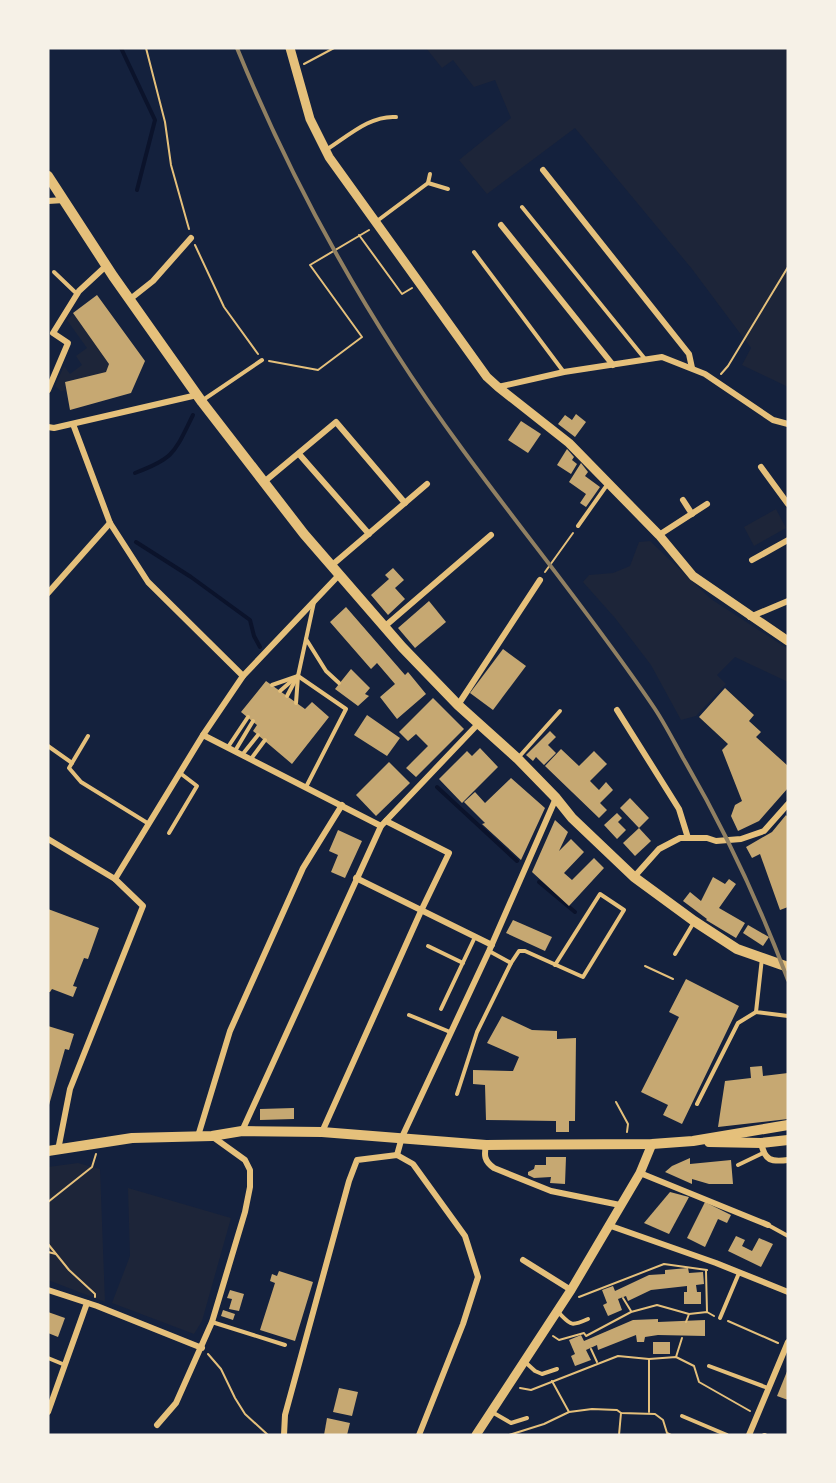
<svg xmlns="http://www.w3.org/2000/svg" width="836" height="1483" viewBox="0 0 836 1483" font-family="Ubuntu,sans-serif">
<rect width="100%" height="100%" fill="#14213d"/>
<!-- green -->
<g fill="#1d2539">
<path d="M426 48H788V387L742 365 751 348 692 269 575 128 487 194 459 160 511 118 495 80 474 87 453 60 442 68Z"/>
<path d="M74 314 109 364 106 372 65 382 66 390 61 391 55 386 64 366 70 374 82 365 76 356 87 348 67 320Z"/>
<path d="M776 509 786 528 754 546 744 527Z"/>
<path d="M650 541 711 599 788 649V682L735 657 717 675 726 684 696 716 681 720 651 665 615 618 583 582 589 575 613 573 630 566 639 542Z"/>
<path d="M78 1163 100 1169 105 1302 48 1280V1167Z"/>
<path d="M128 1188 231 1218 202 1321 194 1334 112 1303 130 1256Z"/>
</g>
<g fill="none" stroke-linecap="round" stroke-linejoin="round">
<!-- stream -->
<g stroke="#0b132b" stroke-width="4">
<path d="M121 48 155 120 137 190"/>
<path d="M135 473C175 458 174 453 193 415"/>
<path d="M136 542 191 577 250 620 254 636 260 647"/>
<path d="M437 787 517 861"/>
<path d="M539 882 575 912"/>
</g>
</g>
<!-- building -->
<g fill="#c6a872">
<path d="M97 295 145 361 131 393 70 410 65 382 106 372 109 364 73 313Z"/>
<path d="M576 414 586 422 575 437 558 424 565 415 572 420Z"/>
<path d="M521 421 541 434 528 453 508 440Z"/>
<path d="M567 449 574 457 572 460 577 464 571 474 557 465Z"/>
<path d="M581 463 588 472 585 476 600 487 586 507 580 503 586 494 569 482Z"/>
<path d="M393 568 404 580 395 588 405 599 388 615 371 595 389 579 385 575Z"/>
<path d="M429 601 446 622 415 648 398 628Z"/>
<path d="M346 607 405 675 408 672 426 694 397 719 380 697 395 684 377 663 371 669 330 622Z"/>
<path d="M503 649 526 666 493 710 470 693Z"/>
<path d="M351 669 370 688 365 694 369 696 358 706 335 689Z"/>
<path d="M266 681 305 709 312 702 329 717 292 764 253 731 257 725 241 712Z"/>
<path d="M725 688 754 715 749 721 761 732 756 737 788 766V788L759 821 738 831 731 816 735 805 742 801 722 750 728 744 699 717Z"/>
<path d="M433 698 464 729 416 777 406 768 428 746 416 734 408 741 399 732Z"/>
<path d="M367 715 400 738 387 756 354 735Z"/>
<path d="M550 731 556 737 548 745 556 753 544 765 536 757 533 761 526 755Z"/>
<path d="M480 748 498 767 462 803 439 779 467 751 472 756Z"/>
<path d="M561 749 579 766 594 751 607 764 590 781 599 790 606 782 613 790 600 803 607 810 599 818 545 766Z"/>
<path d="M389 762 410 783 376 816 356 795Z"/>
<path d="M511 778 545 808 521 860 482 824 485 823 464 802 475 792 485 803Z"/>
<path d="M630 798 649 818 639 828 620 808Z"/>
<path d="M617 813 622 818 618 822 626 830 617 839 604 825Z"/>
<path d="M786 815 788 818V907L780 910 760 854 752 858 746 847 772 832Z"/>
<path d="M555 820 568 832 559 851 571 839 584 852 564 873 572 880 594 858 604 868 569 906 532 872Z"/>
<path d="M639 828 651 841 635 856 623 843Z"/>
<path d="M338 830 362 841 345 878 331 872 338 855 329 851Z"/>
<path d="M713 877 725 884 729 879 736 884 719 908 745 923 736 938 706 920 707 919 683 901 690 892 701 901Z"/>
<path d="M48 909 99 928 88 959 84 958 73 986 77 987 73 997 52 989 50 992H48Z"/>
<path d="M513 920 552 937 545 951 506 933Z"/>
<path d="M748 925 769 937 763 946 743 933Z"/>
<path d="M686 979 739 1006 682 1124 663 1115 668 1105 641 1092 679 1017 669 1012Z"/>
<path d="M502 1016 532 1030 557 1031V1039L576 1038 575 1121H569V1132H556V1121L486 1120 485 1085 473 1084V1070L513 1071 519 1057 487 1043Z"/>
<path d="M48 1026 74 1034 69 1050 65 1049 49 1105Z"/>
<path d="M762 1066 763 1076 788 1073V1119L718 1127 725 1081 751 1078 750 1067Z"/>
<path d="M294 1108V1119L260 1120V1109Z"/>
<path d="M546 1157H566L565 1184 550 1183 551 1177 534 1178 528 1175V1172L534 1169 535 1165H546Z"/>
<path d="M690 1158V1164L731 1160 733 1184H709L692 1179V1184L665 1172 672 1166Z"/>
<path d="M670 1192 689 1197 669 1234 644 1223Z"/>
<path d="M705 1202 731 1215 727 1223 718 1219 705 1247 687 1238Z"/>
<path d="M736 1236 745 1240 742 1246 752 1251 759 1238 773 1244 761 1267 728 1251Z"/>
<path d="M688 1268 689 1273 703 1272 704 1284 696 1285 697 1292H701V1304H684V1292H687V1286L651 1290 628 1301 626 1296 618 1299 622 1310 608 1316 603 1305 607 1303 602 1290 613 1286 615 1291 649 1275 665 1274V1270Z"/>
<path d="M279 1271 313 1282 295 1341 260 1330 275 1283 270 1281 272 1274 277 1276Z"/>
<path d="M230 1290 244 1294 239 1311 229 1309 232 1299 227 1298Z"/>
<path d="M223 1310 235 1314 233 1320 221 1316Z"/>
<path d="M48 1312 65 1318 58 1337 48 1333Z"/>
<path d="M658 1319V1322L705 1320V1336L658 1335 645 1337 644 1342H637L636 1335 598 1350 597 1345 586 1350 591 1360 575 1366 571 1356 575 1354 569 1340 581 1335 584 1341 633 1320Z"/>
<rect x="653" y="1342" width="17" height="12"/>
<path d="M788 1369V1400L777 1396Z"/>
<path d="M339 1388 358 1392 352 1416 333 1412Z"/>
<path d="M327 1418 350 1423 347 1435H324Z"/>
</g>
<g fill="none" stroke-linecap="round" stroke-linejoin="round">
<!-- path -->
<g stroke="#e5c07b" stroke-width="2">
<path d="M146 48 165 122 171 165 189 229"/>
<path d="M304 64 334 48"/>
<path d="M359 235 402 294 412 288"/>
<path d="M195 245 224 307 258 354"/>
<path d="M269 361 318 370 362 337 310 265 369 230"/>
<path d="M721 374 728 366 788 267"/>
<path d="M545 572 573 533"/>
<path d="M645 966 673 979"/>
<path d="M616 1102 628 1124 627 1132"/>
<path d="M48 1202 92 1167 96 1154"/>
<path d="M48 1244 69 1270 95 1294V1297"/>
<path d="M48 1252 56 1254"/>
<path d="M706 1271 707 1312"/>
<path d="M579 1297 664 1264 707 1270"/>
<path d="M623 1298 631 1311"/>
<path d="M728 1321 778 1343"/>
<path d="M686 1322 689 1314"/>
<path d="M553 1336 559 1340 584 1333 586 1336 631 1312 657 1305 689 1314 707 1312 714 1316"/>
<path d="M591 1349 597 1362"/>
<path d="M208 1354 221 1369 235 1398 245 1414 268 1435"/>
<path d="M676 1357 682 1338"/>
<path d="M552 1381 569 1412"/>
<path d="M520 1388 531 1390 618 1356 649 1359 676 1357 694 1366 699 1382 750 1411"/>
<path d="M649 1412V1359"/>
<path d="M509 1435 544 1424 569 1412 592 1409 617 1410 621 1413 655 1414 663 1420 667 1433 671 1435"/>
<path d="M619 1435 621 1413"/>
</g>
<!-- service -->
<g stroke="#e5c07b" stroke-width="4">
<path d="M326 150C347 137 370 115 396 117"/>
<path d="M428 183 448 189"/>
<path d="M522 207 645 359"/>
<path d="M377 221 428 183 430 174"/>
<path d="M474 252 563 371"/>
<path d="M54 272 77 294"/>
<path d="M203 400 262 360"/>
<path d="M578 526 607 485"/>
<path d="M306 639 326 671 339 683"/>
<path d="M298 676 346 709 306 787"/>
<path d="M272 685 298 676"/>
<path d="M280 691 295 678"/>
<path d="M287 696 296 679"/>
<path d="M296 703 298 676 314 602"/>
<path d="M88 736 69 768 81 782 149 824"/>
<path d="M48 746 72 763"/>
<path d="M228 747 248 717"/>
<path d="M235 751 253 721"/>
<path d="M242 755 258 735"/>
<path d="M518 758 560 711"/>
<path d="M251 759 265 740"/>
<path d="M169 833 197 786 180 773"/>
<path d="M428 946 463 963"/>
<path d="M489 951 511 963 519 951H525L583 977 624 910 600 894 555 965"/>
<path d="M675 954 694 922"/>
<path d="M762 958 756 1012 788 1016"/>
<path d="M441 1009 475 937"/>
<path d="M409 1015 450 1032"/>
<path d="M457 1094 477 1032 511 963"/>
<path d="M697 1104 738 1023 756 1012"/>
<path d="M738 1165 763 1153"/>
<path d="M768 1225 788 1236"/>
<path d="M558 1312C571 1325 570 1327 588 1319"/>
<path d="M720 1318 739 1273"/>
<path d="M212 1322 285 1345"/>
<path d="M48 1358 65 1365"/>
<path d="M524 1361 535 1371 542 1374 557 1369"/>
<path d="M709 1366 768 1388"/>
<path d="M492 1412 511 1423 527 1418"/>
<path d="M682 1416 727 1435"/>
<path d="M764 1435H765"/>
</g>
<!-- minor -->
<g stroke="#e5c07b" stroke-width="6">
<path d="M543 170 689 354 692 368"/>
<path d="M48 201 64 200"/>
<path d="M501 225 613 365"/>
<path d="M129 300 153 281 191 238"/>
<path d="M498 387 564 372 662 357 705 374 773 420 788 424"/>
<path d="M48 390 68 343 53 333 79 291 106 266"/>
<path d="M73 424 110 523 148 582 243 676"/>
<path d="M48 427 54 428 197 395"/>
<path d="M299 454 369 534"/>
<path d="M761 467 788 504"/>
<path d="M264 482 336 422 405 503"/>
<path d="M683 500 692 514"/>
<path d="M659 535 707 504"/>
<path d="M752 560 788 540"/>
<path d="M331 566 427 484"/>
<path d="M48 593 110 523"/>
<path d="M750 617 788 601"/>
<path d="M384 627 491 535"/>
<path d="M458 705 540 580"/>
<path d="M617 710 679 809 688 838"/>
<path d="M203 735 381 826"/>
<path d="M48 839 115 879"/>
<path d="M634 877 659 849 680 838H707L716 841 741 839 764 831 788 804"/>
<path d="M356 878 492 945"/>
<path d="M242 1131 381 826 478 724"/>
<path d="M322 1132 421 911 449 853 386 821"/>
<path d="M198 1136 230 1031 303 868 342 805"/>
<path d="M761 1143C765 1161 771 1162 788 1160"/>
<path d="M486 1145C484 1155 484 1161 494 1168L551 1191 620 1205"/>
<path d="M58 1150 70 1089 143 906 115 879 203 735 243 676 339 575"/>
<path d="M397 1155 402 1137 489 951 556 798"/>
<path d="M640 1173 768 1225"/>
<path d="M608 1225 716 1263 788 1292"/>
<path d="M523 1260 571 1290"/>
<path d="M48 1290 97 1306 202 1348"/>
<path d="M48 1412 87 1303"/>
<path d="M157 1425 176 1403 212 1322 245 1212 250 1187V1170L245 1160 213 1137"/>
<path d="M284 1435 285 1415 349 1181 357 1160 397 1155 413 1164 465 1236 478 1277 463 1324 419 1435"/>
<path d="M749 1435 788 1342"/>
</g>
<!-- tertiary -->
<g stroke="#e5c07b" stroke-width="9">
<path d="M290 48 310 119 329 157 487 377 498 387 569 443 659 535 693 576 788 641"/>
<path d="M476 1435 571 1290 640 1173 652 1144"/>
</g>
<!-- primary -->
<g stroke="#e5c07b" stroke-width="10">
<path d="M48 176 113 276 202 402 304 534 402 647 458 705 518 759 556 798 572 818 634 877 694 921 737 949 788 967"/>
<path d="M709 1142 761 1143 788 1140"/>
<path d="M48 1151 132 1138 212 1136 242 1131 322 1132 486 1145 652 1144 693 1141 788 1125"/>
</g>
<!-- rail -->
<path stroke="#918062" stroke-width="4" d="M237 48C280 153 334 257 396 353 474 475 571 585 653 706 664 722 673 740 683 758 724 828 759 903 788 980"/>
</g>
<!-- border -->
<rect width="836" height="1483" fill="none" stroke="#f6f1e7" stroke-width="99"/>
</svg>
